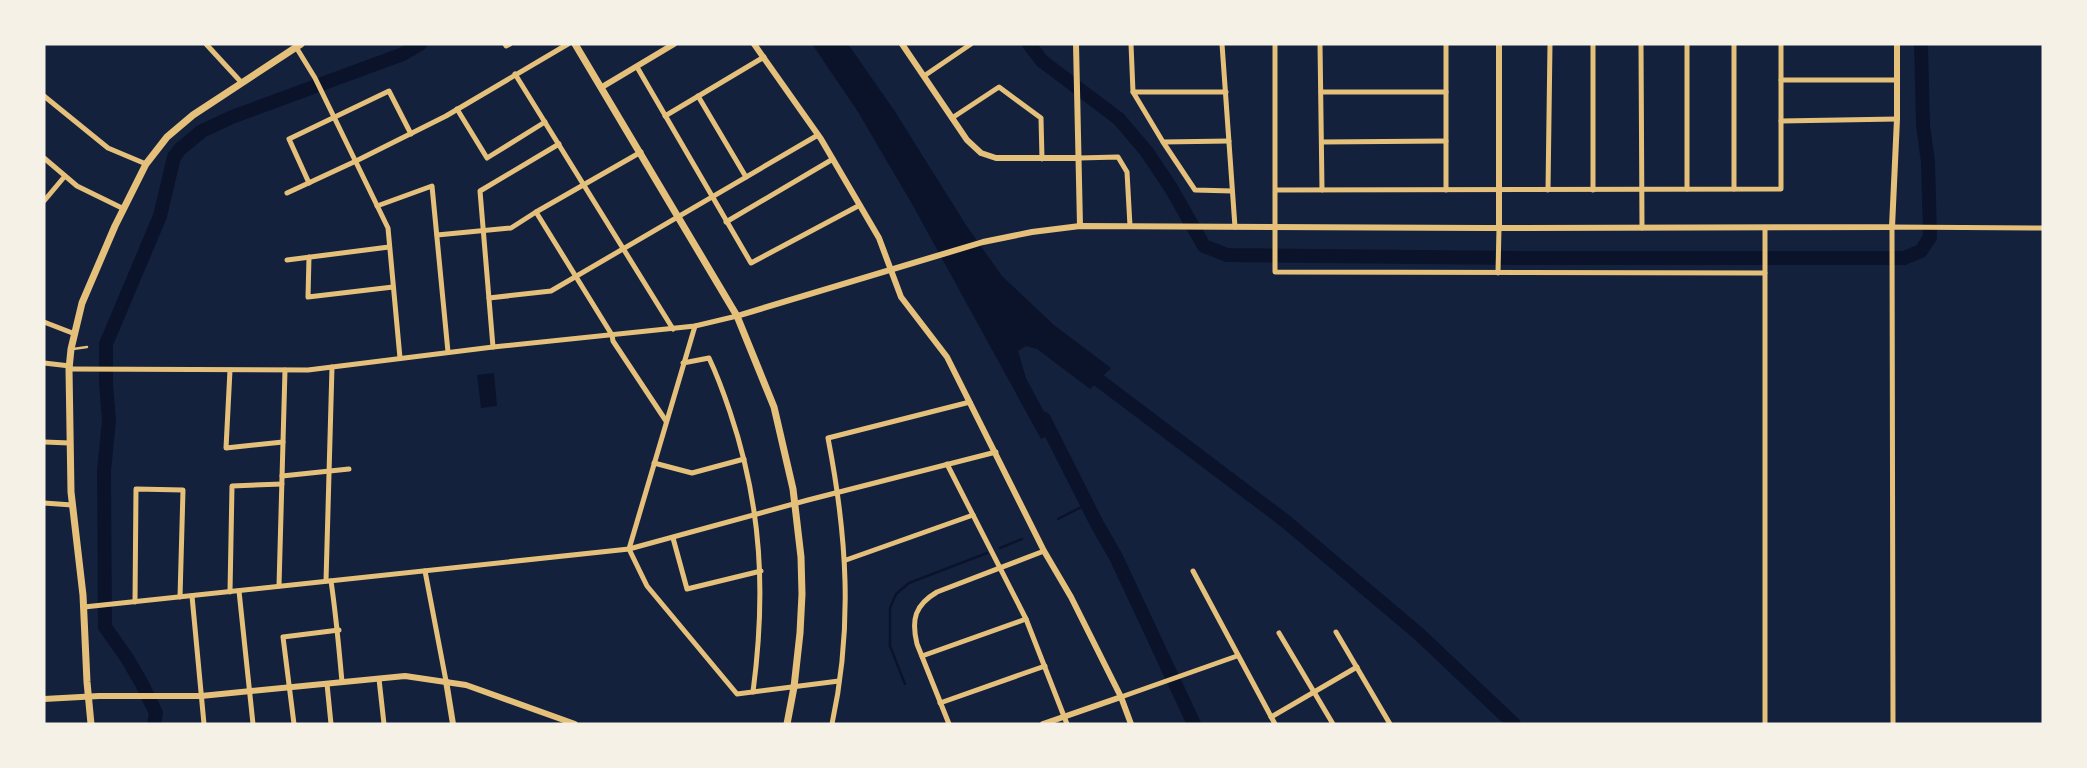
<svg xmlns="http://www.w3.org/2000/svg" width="2087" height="768" viewBox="0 0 2087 768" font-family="'Varela Round',sans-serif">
<rect width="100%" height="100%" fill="#14213d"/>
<!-- water -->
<g fill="#0b132b">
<path d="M812 44H848L894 110 966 225 1002 276 1054 325 1111 368 1090 389 1037 349 1026 346 1018 351 1026 378 1055 432 1041 439 912 204 858 112Z"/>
<path d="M494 373 497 406 481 408 477 375Z"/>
</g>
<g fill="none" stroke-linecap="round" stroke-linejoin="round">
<!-- stream -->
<g stroke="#0b132b" stroke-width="2.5">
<path d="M1058 519 1087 504"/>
<path d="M1000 548 1022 539"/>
<path d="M905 684 890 646V608L896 594 909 583 987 553"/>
</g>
<!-- river -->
<g stroke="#0b132b" stroke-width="14">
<path d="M1029 44 1042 61 1119 119 1147 152 1171 188 1204 246 1227 255 1520 258H1904L1921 251 1930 237 1928 162 1923 125 1921 44"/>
<path d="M1084 369 1284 520 1419 634 1514 724"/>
<path d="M1044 419 1097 524 1116 557 1194 724"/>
<path d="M154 724 156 713 142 684 127 658 105 627 104 470 109 421 106 383V344L160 216 174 157 180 149 202 131 232 117 403 54 420 44"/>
</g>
<!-- service -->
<path stroke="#e5c07b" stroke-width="2.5" d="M73 349 87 347"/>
<!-- minor -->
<g stroke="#e5c07b" stroke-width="5">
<path d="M206 44 241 82"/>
<path d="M505 44 506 46 510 44"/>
<path d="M1131 44 1133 92 1163 142 1195 190 1232 191"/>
<path d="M1222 44 1235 227"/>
<path d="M1275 44V272L1765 273"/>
<path d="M1320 44 1322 190"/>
<path d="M1641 44 1642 228"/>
<path d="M1687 44V189"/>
<path d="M296 47 315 78 388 228 400 358"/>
<path d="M637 67 751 263 860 205"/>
<path d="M515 74 673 329"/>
<path d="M924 76 971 44"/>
<path d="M1781 80H1897"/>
<path d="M1133 92H1226"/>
<path d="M1321 92H1446"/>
<path d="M44 96 108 148 146 164"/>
<path d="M698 96 746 177"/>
<path d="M457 109 487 158 545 122"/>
<path d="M665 116 764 57"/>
<path d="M952 118 999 87 1041 118 1042 159"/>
<path d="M1781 121 1897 119"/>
<path d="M1163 142 1229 141"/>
<path d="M1322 142 1446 141"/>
<path d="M641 152 536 212 612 335 613 341 666 421"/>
<path d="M44 158 77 186 124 209"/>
<path d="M1079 158 1118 157 1127 172 1130 226"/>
<path d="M309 183 289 139 389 91 411 134"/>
<path d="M1734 189V44"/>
<path d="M1276 190 1781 189V44"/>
<path d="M1446 190V44"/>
<path d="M1548 190 1550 44"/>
<path d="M1593 190V44"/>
<path d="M287 193 356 161 446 116 568 44"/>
<path d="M44 201 65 176"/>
<path d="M377 206 432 186 448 352"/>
<path d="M726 222 833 159"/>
<path d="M437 235 511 228 536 212"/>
<path d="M309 257 308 297 393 287"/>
<path d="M287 260 389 247"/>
<path d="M1498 273 1499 228"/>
<path d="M489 298 551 291 818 135"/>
<path d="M44 322 75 334"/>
<path d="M695 326 629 549 647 586 737 694 839 681"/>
<path d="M493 347 480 191 559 144"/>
<path d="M44 363 70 366"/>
<path d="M683 363 709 358C717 375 724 394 730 412 762 507 766 593 753 692"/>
<path d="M69 369 308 370 493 347 695 326 737 316"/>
<path d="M230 370 226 448 283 442"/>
<path d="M44 442 70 443"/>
<path d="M654 463 692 473 744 459"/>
<path d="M947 464 1026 619 1067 724"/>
<path d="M282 476 349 469"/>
<path d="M44 503 72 505"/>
<path d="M673 538 687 589 761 571"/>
<path d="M846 560 973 515"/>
<path d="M425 571 446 681"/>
<path d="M1193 571 1275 724"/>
<path d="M326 581 332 367"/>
<path d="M331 581C336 615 339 648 342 682"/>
<path d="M279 586 285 370"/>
<path d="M239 591 253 724"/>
<path d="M230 592 232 486 282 484"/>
<path d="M192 596 204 724"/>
<path d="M135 602 136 489 183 490 180 597"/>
<path d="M84 607 629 549 808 500 996 452"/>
<path d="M1336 632 1390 724"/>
<path d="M1279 633 1333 724"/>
<path d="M922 656 1026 619"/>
<path d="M379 679 384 724"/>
<path d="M327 684 331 724"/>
<path d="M1121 697 1237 656"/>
<path d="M940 703 1045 666"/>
<path d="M1271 717 1357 667"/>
<path d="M294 724 283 637 339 630"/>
<path d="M832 724C853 627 847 536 828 438L970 402"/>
<path d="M949 724 917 644C911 619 915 605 937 592L1044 551"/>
<path d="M1765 724V229"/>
<path d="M1893 724 1892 227 2043 228"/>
</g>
<!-- tertiary -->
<g stroke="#e5c07b" stroke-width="6">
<path d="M754 44 821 139 879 238 901 297 947 357 1044 551 1071 597 1121 697"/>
<path d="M902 44 967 140 981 153 996 158H1079"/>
<path d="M1076 44 1080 226"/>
<path d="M602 87 674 44"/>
<path d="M1499 228V44"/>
<path d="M737 316 983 242 1032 232 1080 226 1485 228 1892 227 1897 119V44"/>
<path d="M446 681 453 724"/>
<path d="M44 699 99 696H201L405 676 466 685 575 724"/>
<path d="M1043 724 1121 697 1131 724"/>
</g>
<!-- secondary -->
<g stroke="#e5c07b" stroke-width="7">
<path d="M575 44 737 316 774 407 793 489 801 557 802 594 800 633 794 687 787 724"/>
<path d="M91 724 87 682 83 595 71 492 69 369 71 349 82 303 115 226 146 164 167 137 193 115 301 44"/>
</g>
</g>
<!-- border -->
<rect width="2087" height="768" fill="none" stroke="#f6f1e7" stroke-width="91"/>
</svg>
